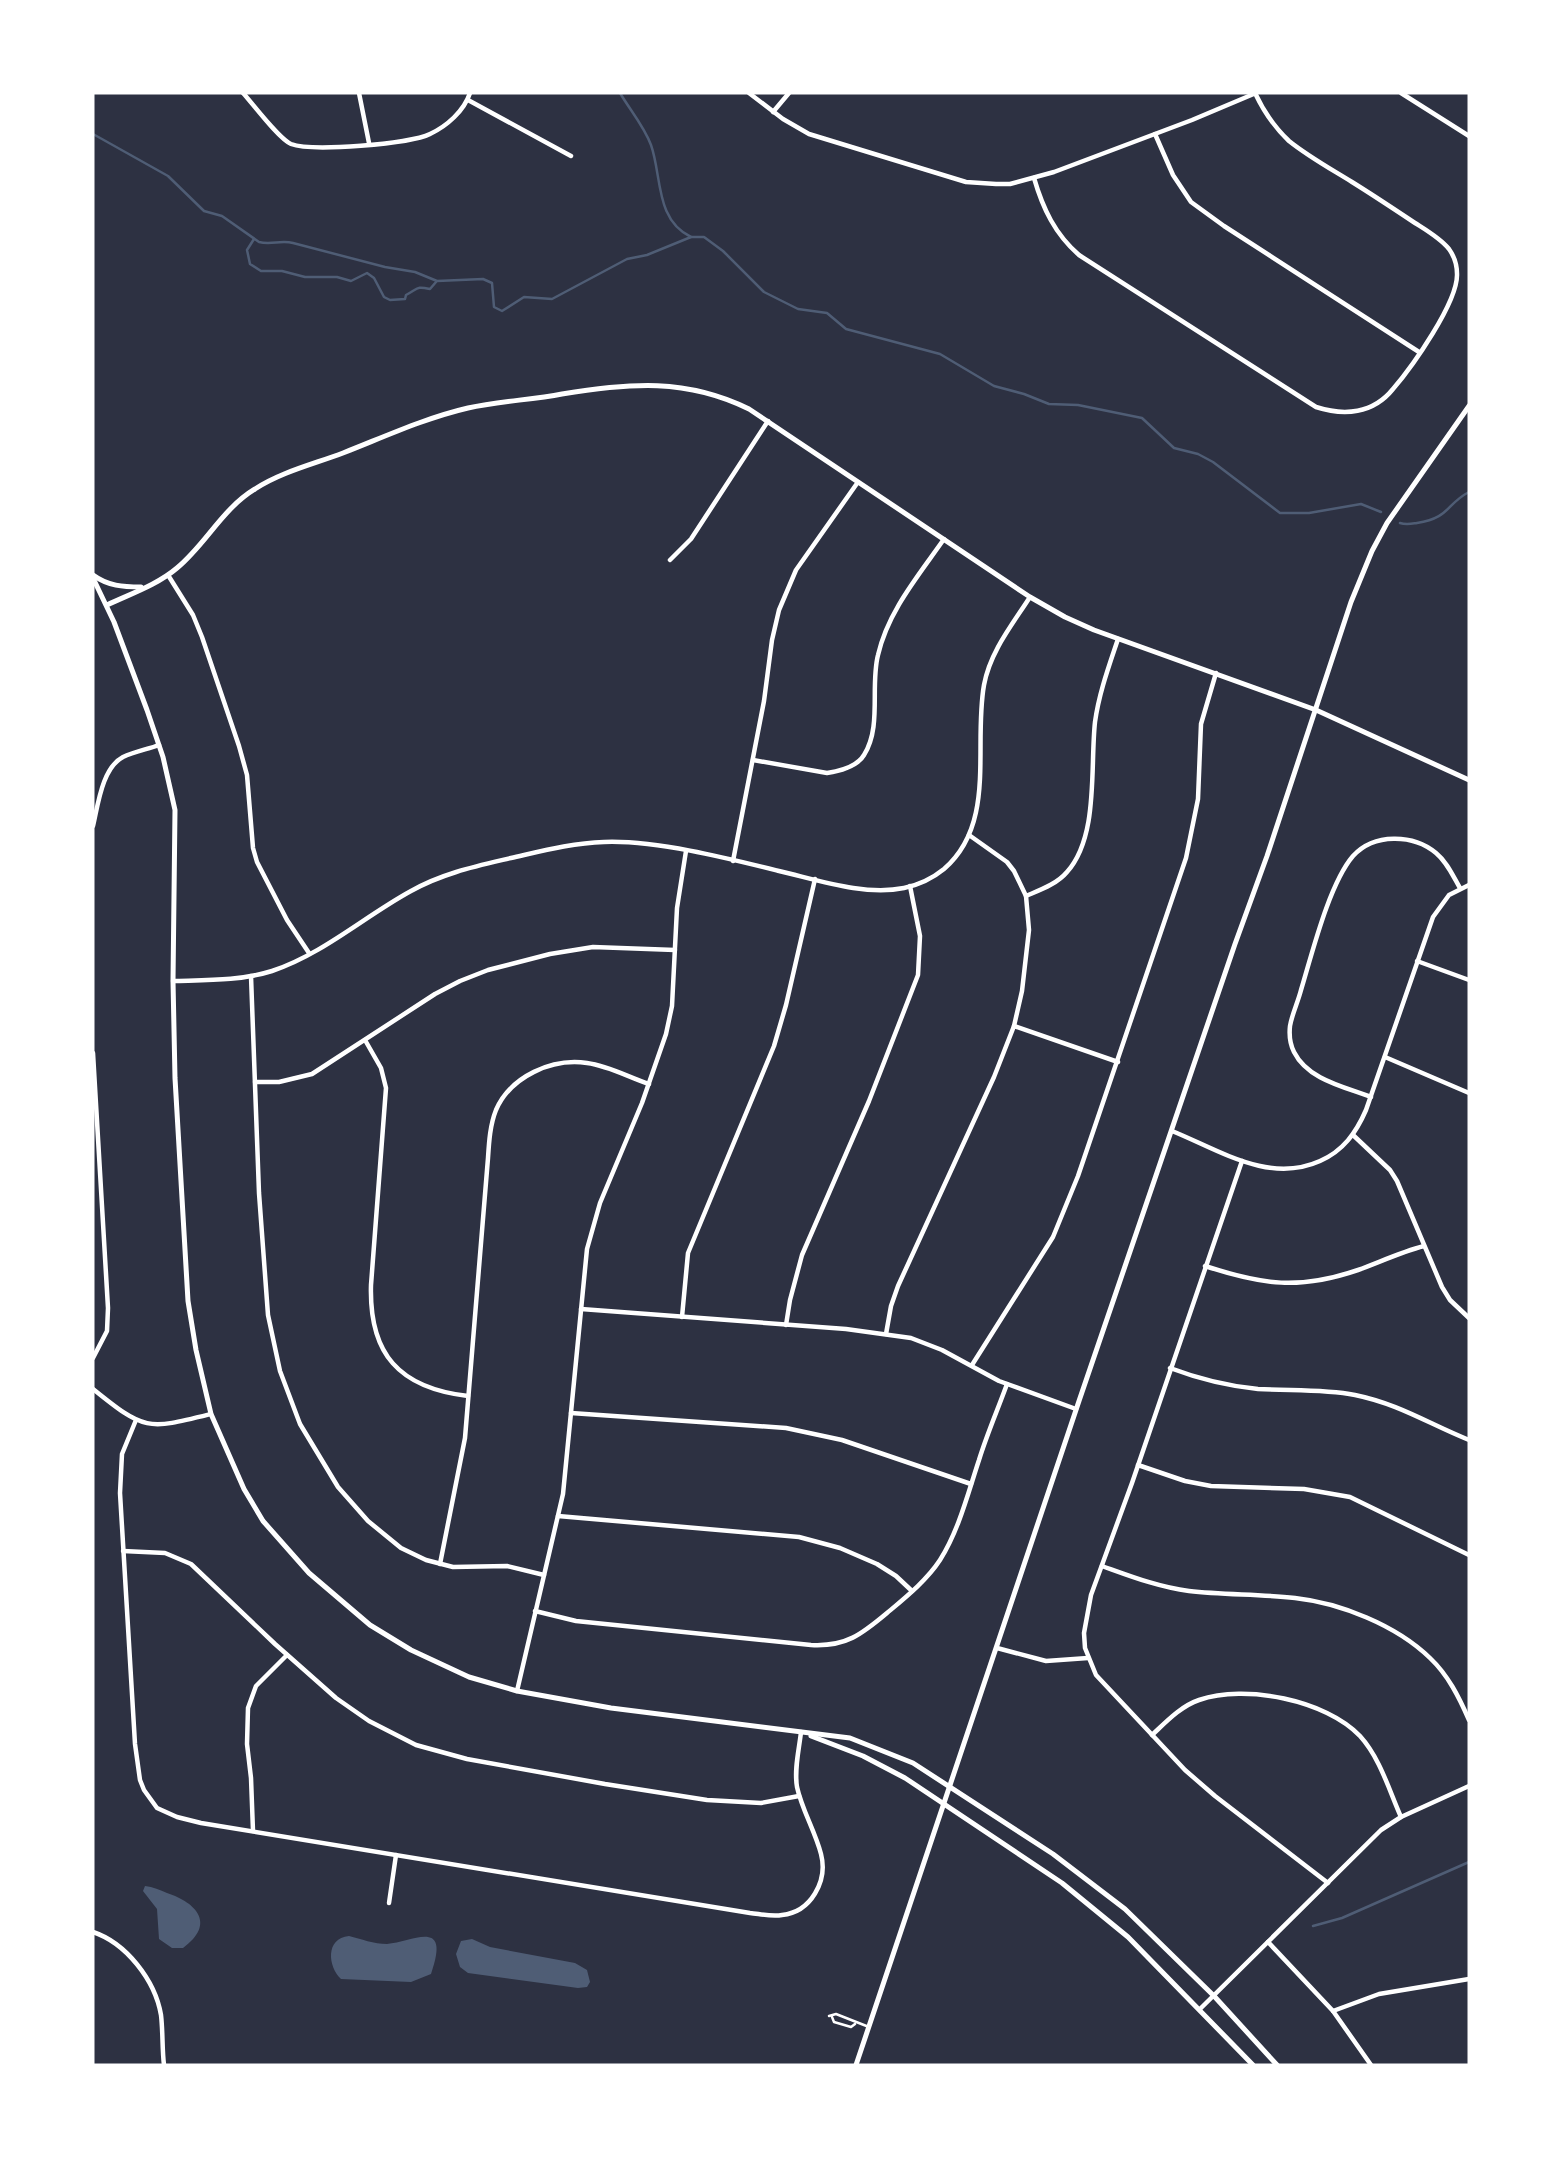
<svg xmlns="http://www.w3.org/2000/svg" width="1562" height="2158" viewBox="0 0 1562 2158" font-family="'DejaVu Sans',sans-serif">
<rect width="100%" height="100%" fill="#2d3142"/>
<!-- water -->
<g fill="#4f5d75">
<path d="M145 1886C153 1887 160 1890 167 1893 197 1903 216 1924 183 1948H172L159 1939 157 1909 143 1891Z"/>
<path d="M349 1936C361 1939 374 1944 387 1944 413 1942 451 1917 431 1974L411 1982 341 1979C328 1967 325 1938 349 1936Z"/>
<path d="M472 1939 490 1947 575 1963 587 1970 590 1982 587 1987 578 1988 468 1973 460 1967 456 1954 461 1941Z"/>
</g>
<g fill="none" stroke-linecap="round" stroke-linejoin="round">
<!-- stream -->
<g stroke="#4f5d75" stroke-width="2.5">
<path d="M620 93C630 110 644 126 651 145 662 176 655 220 691 237"/>
<path d="M93 134 168 176 204 211 222 216 259 242C271 245 281 240 293 243L385 267 415 272 437 281 483 279 492 283 494 307 502 311 524 297 552 299 627 259 647 255 691 237H704L723 251 764 292 798 309 827 313 846 329 940 354 994 386 1024 394 1049 404 1078 405 1142 418 1174 448 1198 454 1213 462 1280 513H1309L1361 504 1381 512"/>
<path d="M254 239 247 250 250 264 261 271H282L305 277H337L351 281 367 273 374 278 384 297 390 300 405 299 406 295C419 288 416 286 430 289L436 282"/>
<path d="M1400 523C1406 525 1410 524 1417 523 1450 518 1446 504 1469 492"/>
<path d="M1313 1926 1342 1918 1469 1862"/>
</g>
<!-- service -->
<g stroke="#fff" stroke-width="2.5">
<path d="M829 2016 836 2014 869 2027"/>
<path d="M832 2017 834 2022 851 2027 855 2024"/>
</g>
<!-- minor -->
<g stroke="#fff" stroke-width="4.5">
<path d="M243 93C253 104 279 139 291 144 312 152 410 144 430 134 447 126 464 111 470 93"/>
<path d="M359 93 369 143"/>
<path d="M749 93 783 119 809 134 966 182 996 184H1010L1054 172 1192 120 1256 93"/>
<path d="M1401 93 1469 136"/>
<path d="M468 100 571 156"/>
<path d="M773 112 789 93"/>
<path d="M1155 134 1173 175 1191 202 1224 226 1419 352"/>
<path d="M1034 178C1043 209 1055 234 1079 255L1316 407C1344 416 1373 414 1393 389 1412 367 1458 302 1457 274 1457 265 1454 256 1449 249 1440 238 1426 230 1415 223 1394 209 1373 195 1352 182 1331 169 1309 157 1289 141 1274 127 1264 112 1255 93"/>
<path d="M670 560 691 539 768 421"/>
<path d="M168 575 193 615 202 637 239 746 247 775 253 848 257 862 287 920 309 953"/>
<path d="M753 760 827 773C840 771 857 767 864 755 882 727 870 686 878 655 888 611 919 575 944 539"/>
<path d="M93 826C98 805 102 768 123 757 134 752 148 749 159 745"/>
<path d="M733 861 764 701 772 640 779 610 796 570 858 482"/>
<path d="M1026 896C1040 890 1057 884 1067 872 1099 836 1090 767 1095 722 1099 693 1109 666 1118 639"/>
<path d="M1417 961 1469 980"/>
<path d="M251 976 259 1193 268 1315 280 1371 300 1424 338 1487 368 1521 401 1548 426 1560 453 1567 507 1566 544 1575"/>
<path d="M173 981C206 980 240 981 272 971 323 954 365 916 411 891 443 873 477 866 511 858 542 851 572 843 604 842 656 840 727 858 779 871 818 880 864 896 904 888 918 885 933 878 944 869 997 823 973 746 984 685 990 652 1012 625 1030 597"/>
<path d="M1014 1026 1118 1062"/>
<path d="M365 1040 381 1068 386 1088 371 1285C369 1354 399 1388 468 1396"/>
<path d="M93 1053 108 1308 107 1331 93 1358"/>
<path d="M1385 1057 1469 1093"/>
<path d="M255 1082H279L312 1074 435 994 460 981 488 970 550 954 593 947 675 950"/>
<path d="M1371 1097C1345 1087 1308 1080 1294 1052 1290 1044 1289 1035 1290 1026 1292 1014 1298 1002 1301 990 1312 954 1329 884 1353 856 1374 833 1413 834 1436 853 1447 862 1453 876 1460 888"/>
<path d="M1172 1131C1219 1150 1269 1184 1320 1161 1343 1151 1356 1133 1366 1110L1433 917 1449 895 1469 885"/>
<path d="M1353 1135 1390 1170 1397 1181 1442 1287 1450 1300 1469 1318"/>
<path d="M1242 1161 1132 1483 1091 1595 1084 1633 1085 1648 1096 1675 1185 1770 1215 1796 1328 1883"/>
<path d="M1205 1266C1263 1285 1299 1290 1358 1270 1380 1262 1401 1252 1424 1246"/>
<path d="M581 1309 846 1329 911 1338 942 1350 999 1381 1076 1409"/>
<path d="M682 1317 688 1253 774 1046 786 1005 815 879"/>
<path d="M786 1325 790 1300 802 1255 869 1101 918 975 920 936 910 886"/>
<path d="M886 1334 891 1306 898 1286 994 1077 1014 1026 1022 991 1029 930 1026 896 1014 871 1007 862 969 835"/>
<path d="M972 1365 1053 1237 1078 1176 1186 858 1198 799 1201 724 1216 673"/>
<path d="M1170 1368C1199 1379 1228 1386 1258 1389 1291 1391 1323 1389 1355 1395 1399 1404 1429 1424 1469 1440"/>
<path d="M93 1389C145 1431 147 1430 211 1414"/>
<path d="M571 1413 786 1428 842 1440 971 1484"/>
<path d="M136 1420 122 1454 120 1493 135 1744 140 1780 144 1790 157 1808 177 1817 201 1823 750 1913C760 1914 772 1917 782 1915 811 1912 828 1881 821 1854 815 1831 802 1810 797 1787 794 1769 799 1750 801 1732"/>
<path d="M1138 1465 1185 1481 1211 1486 1304 1489 1350 1497 1469 1555"/>
<path d="M558 1516 799 1537 840 1548 877 1564 896 1576 912 1591"/>
<path d="M123 1551 165 1553 191 1564 275 1644 336 1698 369 1721 416 1745 467 1759 605 1784 707 1800 761 1803 799 1796"/>
<path d="M440 1564 465 1438 488 1158C489 1142 490 1125 496 1110 511 1076 552 1058 587 1063 609 1066 628 1077 649 1084"/>
<path d="M1102 1566C1130 1576 1158 1587 1189 1591 1224 1595 1259 1594 1295 1598 1340 1603 1396 1625 1430 1658 1448 1675 1459 1697 1469 1720"/>
<path d="M535 1611 576 1621 811 1645C846 1647 862 1634 887 1613 906 1597 927 1580 940 1560 959 1530 968 1493 979 1460 987 1434 998 1409 1007 1384"/>
<path d="M997 1648 1046 1661 1088 1658"/>
<path d="M517 1691 563 1494 587 1249 600 1203 642 1103 666 1034 672 1006 677 908 686 851"/>
<path d="M1152 1735C1166 1722 1181 1706 1199 1700 1245 1684 1326 1700 1360 1736 1380 1758 1389 1790 1401 1817"/>
<path d="M253 1831 251 1778 247 1744 248 1708 256 1686 287 1655"/>
<path d="M389 1903 396 1855"/>
<path d="M93 1932C126 1943 155 1980 161 2015 163 2032 162 2049 164 2065"/>
<path d="M1268 1942 1333 2011 1371 2065"/>
<path d="M1200 2009 1381 1830 1401 1817 1469 1786"/>
<path d="M1333 2011 1379 1994 1469 1979"/>
</g>
<!-- tertiary -->
<g stroke="#fff" stroke-width="5">
<path d="M93 575C108 586 123 587 141 587"/>
<path d="M93 578 114 622 147 710 163 757 175 810 173 981 175 1078 188 1301 196 1350 211 1414 244 1489 263 1521 309 1573 370 1625 411 1650 469 1677 517 1691 611 1708 850 1738 913 1763 1053 1854 1125 1909 1214 1996 1277 2065"/>
<path d="M107 605C130 594 157 585 177 568 206 544 222 509 255 489 281 472 314 464 343 453 384 437 425 418 468 408 499 401 531 400 562 394 630 383 686 378 749 409L1030 597 1065 617 1094 630 1316 710 1469 780"/>
<path d="M811 1736 863 1756 905 1778 1062 1883 1128 1937 1253 2065"/>
<path d="M856 2065 1079 1401 1235 944 1267 856 1351 602 1372 551 1387 523 1469 406"/>
</g>
</g>
<!-- border -->
<rect width="1562" height="2158" fill="none" stroke="#ffffff" stroke-width="189"/>
</svg>
